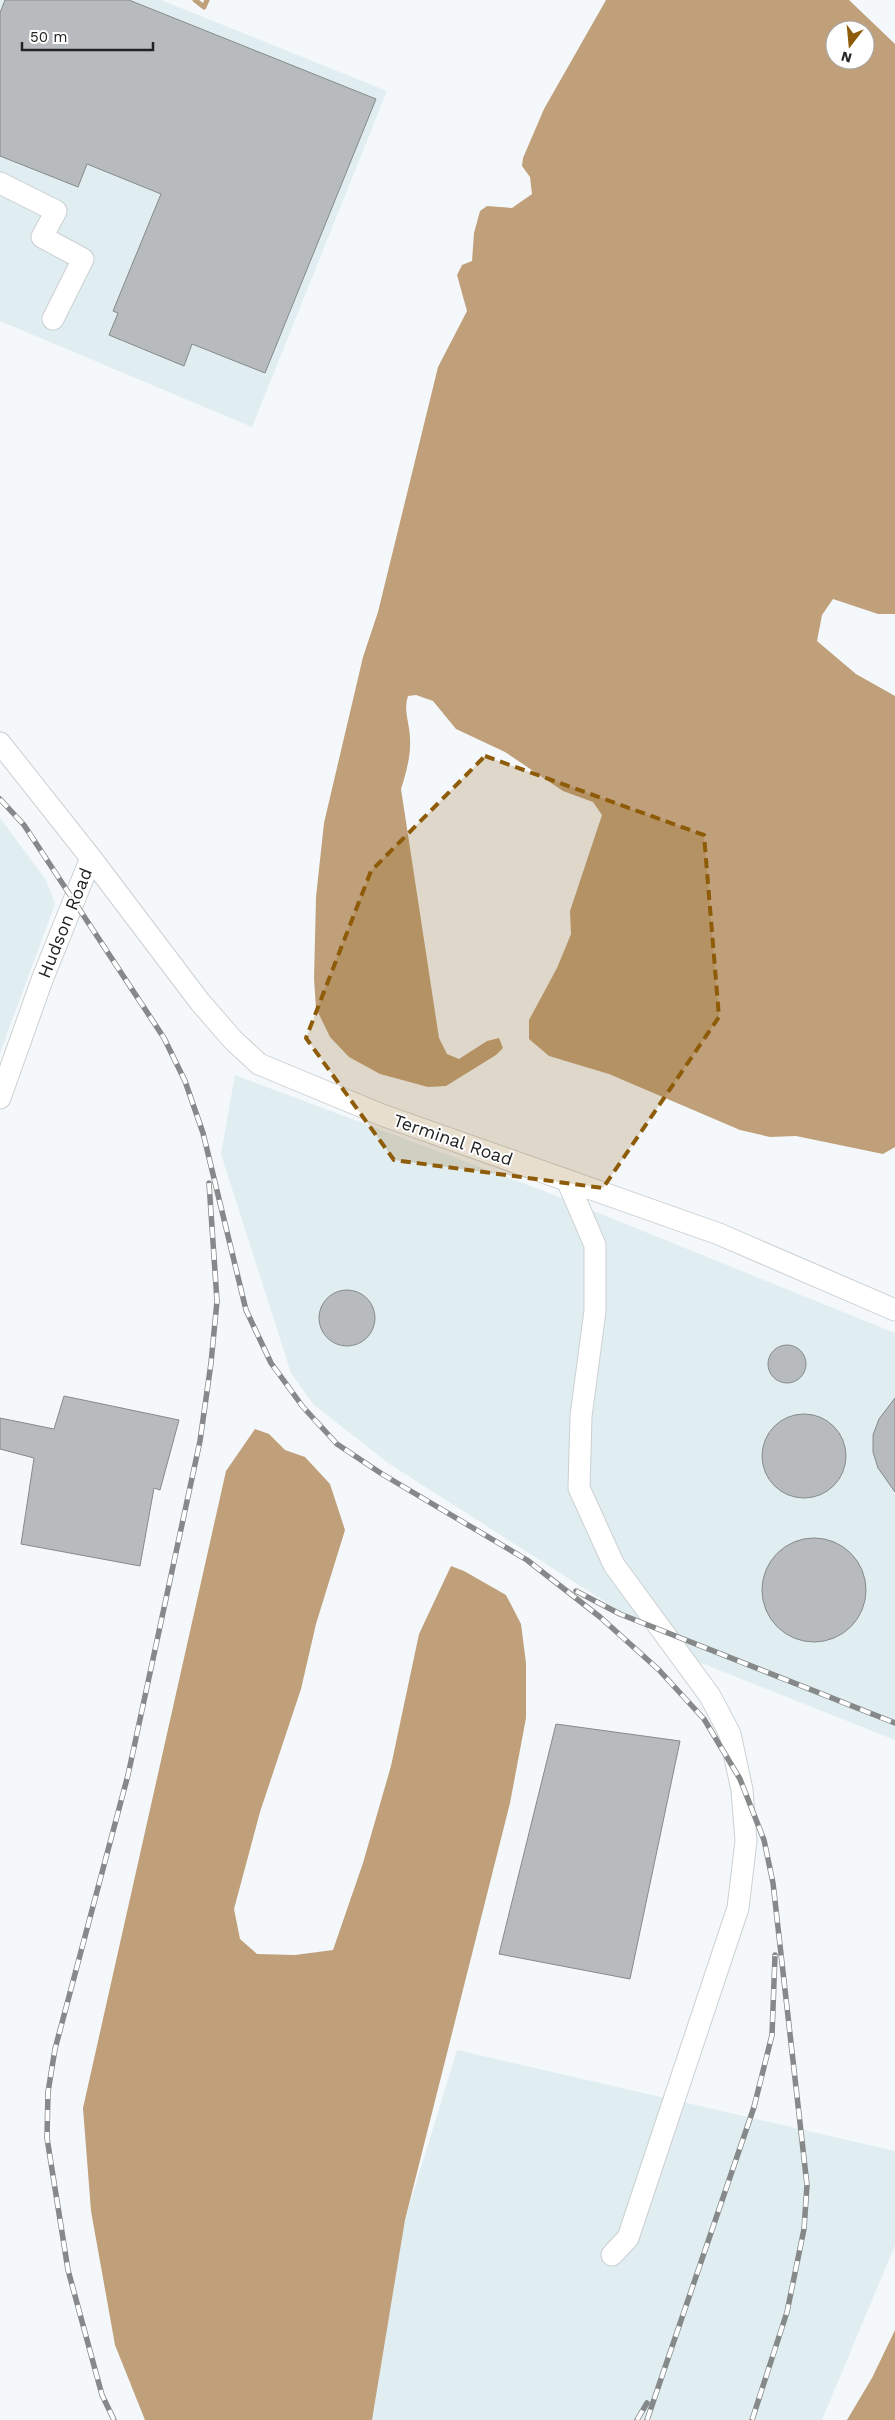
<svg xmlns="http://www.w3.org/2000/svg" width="895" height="2420" viewBox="0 0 895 2420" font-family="'Work Sans',sans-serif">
<rect width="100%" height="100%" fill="#f4f8fa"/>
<!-- built -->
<g fill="#e0edf1">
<path d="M0 0H161L387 91 252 427 0 321Z"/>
<path d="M0 818 46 880 55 904 0 1053Z"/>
<path d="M235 1075 544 1191 895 1333V1740L701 1663 388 1463 313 1404 291 1373 221 1154Z"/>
<path d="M457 2050 895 2151V2245L822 2420H372L405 2220Z"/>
</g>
<!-- water -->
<g fill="#bfa07b" fill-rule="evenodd">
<path d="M606 0H849L895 44V614H878L833 599 822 615 817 641 856 674 895 696V1147L883 1154 796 1136 770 1137 740 1130 609 1074 549 1056 529 1039V1020L557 968 571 934 570 911 602 815 593 802 563 791 505 752 456 729 433 701 416 695 408 696C403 712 410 723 410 739 411 756 406 773 401 789L439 1038 447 1054 459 1059 487 1041 499 1038 503 1048 496 1055 446 1086 428 1087 380 1074 349 1057 330 1037 316 1008 314 979 316 897 324 823 363 657 378 612 438 367 467 311 457 275 462 265 472 261 474 233 480 211 487 206 512 208 532 194 530 177 522 166 523 158 544 109ZM835 30H865V60H835Z"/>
<path d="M255 1429 269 1434 285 1450 305 1457 330 1484 345 1530 316 1624 301 1689 260 1812 234 1909 240 1939 257 1954 295 1955 333 1950 363 1863 391 1766 419 1634 451 1566 464 1571 506 1595 521 1624 526 1663V1718L510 1803 405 2220 372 2420H145L115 2345 91 2211 83 2108 226 1471Z"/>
<path d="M895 2330V2420H847L872 2378Z"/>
</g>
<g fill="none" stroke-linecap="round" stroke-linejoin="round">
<!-- stream -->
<path stroke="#bfa07b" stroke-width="5" d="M195 0 204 7 207 0"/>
</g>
<!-- building -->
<g fill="#b7bbbd" stroke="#868a8b">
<path d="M5 0H129L376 99 265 373 192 344 184 366 109 335 118 313 113 311 161 194 87 164 78 187 0 156V13Z"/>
<circle cx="347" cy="1318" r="28"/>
<circle cx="787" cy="1364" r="19"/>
<path d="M64 1396 179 1420 160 1490 154 1488 140 1566 21 1544 34 1458 0 1449V1418L54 1429Z"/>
<path d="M895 1398V1492L878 1468 873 1452V1435L879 1419Z"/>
<circle cx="804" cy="1456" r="42"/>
<circle cx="814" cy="1590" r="52"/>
<path d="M556 1724 680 1741 630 1979 499 1954Z"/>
</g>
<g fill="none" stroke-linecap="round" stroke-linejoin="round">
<defs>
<g id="minor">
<path d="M0 183 56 211 42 237 83 259 53 319"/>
<path d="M0 743 91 858 200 1002 233 1040 259 1064 382 1115 719 1234 895 1310"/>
<path d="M0 1098 42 980 91 858"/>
<path d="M567 1180 595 1245V1311L581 1416 579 1488 614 1565 710 1696 730 1734 742 1790 746 1841 738 1908 628 2238 612 2255"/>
</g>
</defs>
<!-- minor casing -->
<use href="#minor" stroke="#ccd0d2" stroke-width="23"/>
<!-- minor -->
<use href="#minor" stroke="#fff" stroke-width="21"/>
<defs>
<g id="rail">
<path d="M0 799 24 825 164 1038 185 1081 203 1133 246 1310 271 1363 303 1407 337 1444 382 1474 527 1560 600 1617 659 1670 704 1719 740 1779 764 1840 773 1883 807 2185 804 2229 787 2312 752 2420"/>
<path d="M576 1591 620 1614 895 1723"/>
<path d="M114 2420 102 2395 68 2270 47 2138 48 2092 55 2049 128 1775 200 1441 211 1363 217 1301 209 1183"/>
<path d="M637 2420 647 2403"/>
<path d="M647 2420 754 2107 772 2035 775 1955"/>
</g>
</defs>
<!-- rail casing -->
<use href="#rail" stroke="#86898a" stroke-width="5.5"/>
<!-- rail -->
<use href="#rail" stroke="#fff" stroke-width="4" stroke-dasharray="11" stroke-linecap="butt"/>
</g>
<!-- marked area -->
<path fill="#8e5b08" fill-opacity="0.2" stroke="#8e5b08" stroke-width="4" stroke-dasharray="10 6" stroke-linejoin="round" d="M485 756 704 835 719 1017 603 1188 394 1160 306 1038 371 871Z"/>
<g text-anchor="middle" stroke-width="4" stroke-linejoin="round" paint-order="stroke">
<!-- street labels -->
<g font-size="18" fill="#222424" stroke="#fff">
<text transform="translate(65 923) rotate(-68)" y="6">Hudson Road</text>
<text transform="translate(453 1140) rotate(19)" y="6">Terminal Road</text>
</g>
</g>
<!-- north arrow -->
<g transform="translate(850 45) rotate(196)"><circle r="24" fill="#ffffff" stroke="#a7a7a7"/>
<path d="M0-4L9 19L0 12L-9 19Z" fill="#8e5b08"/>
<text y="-8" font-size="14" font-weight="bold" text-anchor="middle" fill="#222424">N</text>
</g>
<!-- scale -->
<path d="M22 42v8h131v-8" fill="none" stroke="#222424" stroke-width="2.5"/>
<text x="30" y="42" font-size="15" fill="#222424" stroke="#ffffff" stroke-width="4" paint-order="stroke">50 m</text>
</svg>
